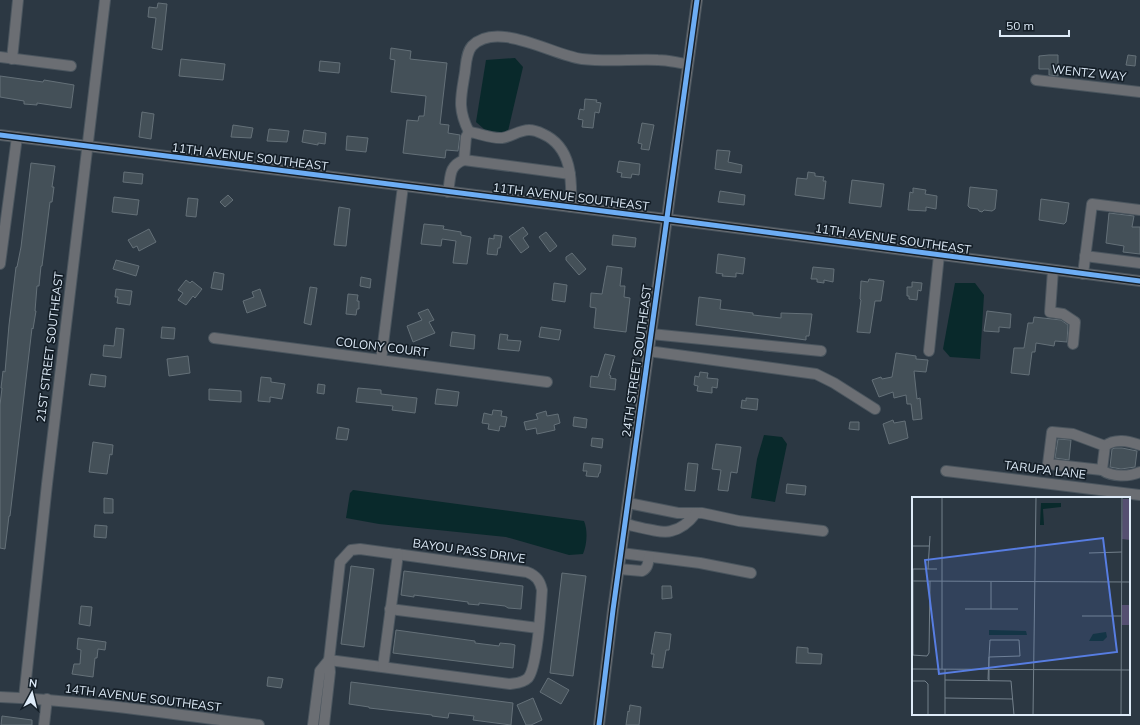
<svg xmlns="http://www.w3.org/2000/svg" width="1140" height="725" viewBox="0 0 1140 725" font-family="Mulish,sans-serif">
<rect width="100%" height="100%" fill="#2c3843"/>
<!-- water -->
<g fill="#09292b">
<path d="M515 58 523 67 508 131 492 136 476 122 486 60Z"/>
<path d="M955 283H975L984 295 980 359 950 357 943 349Z"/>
<path d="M764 435 782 437 787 444 775 502 751 498 757 459Z"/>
<path d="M353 490 584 521C588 530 587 545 583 554L569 555 506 537 379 524 346 518 350 493Z"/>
</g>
<!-- building -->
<g fill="#445058" stroke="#647078">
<path d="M158 3 167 4 162 50 152 48 156 18 148 17 149 7 157 8Z"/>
<path d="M391 48 411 51 410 59 447 63 440 124 449 125 448 133 460 135 458 151 446 150 445 158 403 153 407 120 418 121 419 116H424L426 96 391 92 395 60 390 59Z"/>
<path d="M1049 55H1058V76L1049 75V69H1039V56Z"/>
<path d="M1128 55 1136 56 1135 66 1126 65Z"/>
<path d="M181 59 225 64 223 80 179 76Z"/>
<path d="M320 61 340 63 339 73 319 71Z"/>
<path d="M0 76 43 82 44 80 74 85 71 108 37 103V105L24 104V101L0 97Z"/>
<path d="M585 99 597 100 596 102 601 103 599 113 595 112 593 128 582 127 583 120 578 119 580 109 584 110Z"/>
<path d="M142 112 154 114 151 139 139 137Z"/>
<path d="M642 123 654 125 649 150 641 149 642 144 638 143Z"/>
<path d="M233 125 253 128 251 138 231 137Z"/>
<path d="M269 129 289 131 287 142 267 141Z"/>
<path d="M304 130 326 133 325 144 318 143V145L302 142Z"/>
<path d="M347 136 368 138 366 152 346 150Z"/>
<path d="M717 150 730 151 728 162 742 165 741 173 715 169Z"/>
<path d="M619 161 640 164 639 175 632 174 631 178 621 177 622 173 617 172Z"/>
<path d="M31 163 55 166 52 187H54L52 202H50L42 266H41L39 286H37L35 311H36L33 329 32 328 10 516H9L5 549 0 548V405L2 388H1L3 371 5 372 9 325 16 267H17L21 247Z"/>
<path d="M124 172 143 174 142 184 123 182Z"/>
<path d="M808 172 815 173V176L824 177 823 181H826L824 199 795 195 797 178 807 179Z"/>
<path d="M852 180 884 184 881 207 849 203Z"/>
<path d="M970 187 997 190 995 209 992 211 984 210 982 212 979 211 978 209 970 208 968 206Z"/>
<path d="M913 188 926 190 925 194 937 196 936 209 926 207V211L908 210 910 192 913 193Z"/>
<path d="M720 191 745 195 744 205 718 202Z"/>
<path d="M228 195 233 200 225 207 220 202Z"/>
<path d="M114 197 139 200 137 215 112 212Z"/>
<path d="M188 198 198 199 196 217 186 216Z"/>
<path d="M1041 199 1069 203 1066 222 1064 224 1039 220Z"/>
<path d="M339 207 350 209 346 246 334 245Z"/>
<path d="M1109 213 1134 216 1132 227H1140V254L1123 252 1124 246 1106 243Z"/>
<path d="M424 224 444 226 443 229 461 232V235L471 237 467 264 453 263 456 241 442 239 441 246 421 244Z"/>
<path d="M523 227 528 234 523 238 529 247 521 253 509 237Z"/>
<path d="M149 229 156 242 139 251 137 246 133 248 128 240Z"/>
<path d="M546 232 557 246 550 252 539 237Z"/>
<path d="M494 235 502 236 500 248H498L497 255 487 254 489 238 494 239Z"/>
<path d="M613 235 636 238 635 247 612 245Z"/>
<path d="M572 253 586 269 579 275 566 260V257Z"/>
<path d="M718 254 745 258 743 274 736 273V277L722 276 723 274 716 273Z"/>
<path d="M116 260 139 266 136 276 113 269Z"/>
<path d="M607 266 622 268 620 286H625L624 297 630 298 626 332 594 328 596 308 590 307 591 293 602 294Z"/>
<path d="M813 267 834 269 833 282 824 280V283L817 282V279H811Z"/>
<path d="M214 272 224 274 222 290 211 288Z"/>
<path d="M361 277 371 279 370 288 360 286Z"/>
<path d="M869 279 884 281 881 301H875L870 333 857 332 861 300 860 299 861 281 868 282Z"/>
<path d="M186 280 190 283 192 281 202 289 195 298 193 296 186 305 178 300 183 293 178 290Z"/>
<path d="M912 282 922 283 921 291 918 290 917 300 909 299V296H907V287H912Z"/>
<path d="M554 283 567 285 565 302 552 300Z"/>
<path d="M310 287 317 288 311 325 304 323Z"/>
<path d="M116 289 132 291 130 305 117 303 118 297H115Z"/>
<path d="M260 289 266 306 247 313 243 301 254 297 252 292Z"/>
<path d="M348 294 358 295 357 301H359V309H357L356 315 346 314Z"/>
<path d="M699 297 721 300 720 309 753 313V315L781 318V313L812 314 809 336H806V340L696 325Z"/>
<path d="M428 309 434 320 429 322 435 333 413 342 407 326 422 320 418 313Z"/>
<path d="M987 311 1011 314 1010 328 999 327V332L984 331Z"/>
<path d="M1034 317 1061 320 1068 325 1067 342 1055 341 1054 346 1036 343 1035 352H1032L1029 375 1011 373 1014 348H1024L1028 323H1033Z"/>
<path d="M162 327 175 328 174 339 161 338Z"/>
<path d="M541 327 561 330 559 340 539 337Z"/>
<path d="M116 328 124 329 121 358 103 356 104 345 114 346Z"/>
<path d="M452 332 475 335 474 349 450 346Z"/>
<path d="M500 334 508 335 507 340 521 341 519 351 498 349Z"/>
<path d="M896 353 916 356V359L928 360 926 372 914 371 917 399 920 398 922 419 913 420 911 404H907L906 395 894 398 893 392 879 397 872 380 881 377 882 379 892 377Z"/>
<path d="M605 354 615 356 609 375 611 376 610 378 616 379 615 390 590 387 591 376 598 377Z"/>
<path d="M188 356 190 373 169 376 167 359Z"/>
<path d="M700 372 708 373 707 378 718 379 717 388 712 387V393L697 391 698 386 694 385 695 376 699 377Z"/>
<path d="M91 374 106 376 105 387 89 385Z"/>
<path d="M261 377 271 378V382L285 384 282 399 270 397V402L258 401Z"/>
<path d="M318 384 325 385 324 394 317 393Z"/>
<path d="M358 388 381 390V394L417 398 415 413 392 410 393 406 356 402Z"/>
<path d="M209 389 241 391V402L209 400Z"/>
<path d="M437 389 459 392 457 406 435 404Z"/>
<path d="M746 398 758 399 757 410 741 408 742 400 746 401Z"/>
<path d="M493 410 502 411 501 416 507 417 505 427 500 426 499 431 488 429 489 424 482 423 484 413 492 415Z"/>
<path d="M546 411 547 416 558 414 560 423 554 425 555 430 537 434 536 428 526 430 524 422 538 419 536 414Z"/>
<path d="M574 417 587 419 586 428 573 426Z"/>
<path d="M893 420 894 423 905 421 908 438 889 444 883 424Z"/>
<path d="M850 422H859V430L849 429Z"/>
<path d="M338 427 349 429 347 440 336 439Z"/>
<path d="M592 438 603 439 602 448 591 446Z"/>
<path d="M1058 439 1071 440 1069 460 1055 458Z"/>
<path d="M93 442 113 445 112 455 110 454 107 474 89 472Z"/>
<path d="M716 444 741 447 737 473 731 472 728 491 718 490 721 470 712 469Z"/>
<path d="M1115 448H1122L1137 451 1135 467 1121 469 1110 467 1112 449Z"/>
<path d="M584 463 601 465 600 473H599L598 477 586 476 587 471H583Z"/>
<path d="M688 463 698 464 695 491 685 490Z"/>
<path d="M787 484 806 486 805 495 786 493Z"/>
<path d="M104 498 113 499V513H104Z"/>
<path d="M95 525 107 526 106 538 94 537Z"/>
<path d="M351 566 374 569 364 647 341 644Z"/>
<path d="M404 571 523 586 521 609 508 608 505 606 479 603V605L468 604V602L414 595V597L401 595Z"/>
<path d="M562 573 586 576 573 676 550 673Z"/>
<path d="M662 586H671L672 598 662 599Z"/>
<path d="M81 606 92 607 90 626 79 624Z"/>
<path d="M396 630 475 641V643L499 646 500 643 511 644 515 645 513 668 393 653Z"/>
<path d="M655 632 671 634 669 650H666L663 668 652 667 654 654H651Z"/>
<path d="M78 638 106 642 105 650 98 649 97 658H95L93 677 72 674 74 664H80L81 650 77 649Z"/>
<path d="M797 647 808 648V653L822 654 821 664 796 663Z"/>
<path d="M268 677 283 679 281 688 267 686Z"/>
<path d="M548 678 569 690 561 704 540 692Z"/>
<path d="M351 682 513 703 511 725 473 720 474 716 449 713 448 718 432 716V715L369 708V707L349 704Z"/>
<path d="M533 698 542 720 531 725H526L517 705Z"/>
<path d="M630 705 641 707 639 725H626L628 711 629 712Z"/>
<path d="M2 716 32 720V725H1Z"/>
</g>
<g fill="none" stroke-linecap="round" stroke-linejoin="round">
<defs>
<g id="minor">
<path d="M0 57 71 66"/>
<path d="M12 59 18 0"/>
<path d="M1036 80 1140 92"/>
<path d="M469 132C457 108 461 97 465 72 466 65 466 53 472 46 497 20 552 55 582 59 607 62 633 59 658 60 668 60 678 63 688 64"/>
<path d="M0 135 666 219 1140 281"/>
<path d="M464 160 570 174"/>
<path d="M448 192C451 177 448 166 464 160L466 137 469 132C479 133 491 139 502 138 511 137 519 130 529 130 534 130 539 132 543 134 572 147 572 180 571 207"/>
<path d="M1085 256 1140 263"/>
<path d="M0 264 17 137"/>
<path d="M1053 270 1050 312 1063 314 1075 322 1073 344"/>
<path d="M1083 274 1092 204 1140 210"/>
<path d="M651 334 821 351"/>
<path d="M214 338 547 382"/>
<path d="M648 351 816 374 834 383 875 409"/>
<path d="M929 351 939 255"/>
<path d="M381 360 403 186"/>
<path d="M1140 445C1128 441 1115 438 1105 446L1102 470C1112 477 1129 477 1140 472"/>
<path d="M1102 470 1048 464 1052 432 1073 434 1105 446"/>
<path d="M946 471 1140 495"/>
<path d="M628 503 678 513H702L739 521 823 531"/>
<path d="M625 524C635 526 662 534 671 531 681 529 690 521 696 513"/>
<path d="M360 549 527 572C537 576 540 581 542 590 541 607 537 668 528 678 523 683 516 683 510 684L329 660 340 562 351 550Z"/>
<path d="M621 553 700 563 751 573"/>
<path d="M619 569 642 571C648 568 648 563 649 557"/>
<path d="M390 609 538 628"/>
<path d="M383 667 398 554"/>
<path d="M0 697C87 701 173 714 259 725"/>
<path d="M24 698 47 484 105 0"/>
<path d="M44 725 47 699"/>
<path d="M313 725 320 671 329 660 330 672 324 725"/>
<path d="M599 725 613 610 697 0"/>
</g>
</defs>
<!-- minor casing -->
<use href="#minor" stroke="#4a555e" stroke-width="12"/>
<!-- minor -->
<use href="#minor" stroke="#6b6e73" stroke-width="10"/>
<defs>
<g id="cycleway">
<path d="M0 135 666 219 1140 281"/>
<path d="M599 725 613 610 697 0"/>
</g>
</defs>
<!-- cycleway casing -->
<use href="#cycleway" stroke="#151f28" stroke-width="8"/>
<!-- cycleway -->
<use href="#cycleway" stroke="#6dadf4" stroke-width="5"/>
</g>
<g text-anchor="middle" stroke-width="3.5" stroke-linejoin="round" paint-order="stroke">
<!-- street labels -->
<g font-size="12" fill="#deebf8" stroke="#151f28">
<text transform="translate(1089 73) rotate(6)" y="4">WENTZ WAY</text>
<text transform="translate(250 157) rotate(7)" y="4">11TH AVENUE SOUTHEAST</text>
<text transform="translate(571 197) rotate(7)" y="4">11TH AVENUE SOUTHEAST</text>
<text transform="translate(893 239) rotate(8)" y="4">11TH AVENUE SOUTHEAST</text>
<text transform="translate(50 347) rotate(-83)" y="4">21ST STREET SOUTHEAST</text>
<text transform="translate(382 347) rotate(7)" y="4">COLONY COURT</text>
<text transform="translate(637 361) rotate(-82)" y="4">24TH STREET SOUTHEAST</text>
<text transform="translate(1045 470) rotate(7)" y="4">TARUPA LANE</text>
<text transform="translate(469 551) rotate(8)" y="4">BAYOU PASS DRIVE</text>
<text transform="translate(143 698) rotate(7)" y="4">14TH AVENUE SOUTHEAST</text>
</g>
</g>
<!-- overview -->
<g transform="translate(912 497)">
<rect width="218" height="218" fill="#2c3843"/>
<path d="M211 2H218V43L210 42ZM210 108H218V128H210Z" fill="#554f71"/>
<path d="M129 6H149V10L131 12 132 28H128ZM77 133 114 134 115 138H77ZM194 135 195 140 191 144H177L181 137Z" fill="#09292b"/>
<path fill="none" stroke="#73808b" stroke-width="1" d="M0 49H17M177 56 210 55M0 72H25M16 72 18 39M0 84 218 85M53 112H106M79 112V85M170 119H209M78 143H107L108 159 77 160ZM0 158 15 159 17 156 18 84M1 158V72M77 160V184L76 182ZM0 172 218 173M30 172V0M33 183 99 184 102 218M0 184H13L16 187V218M33 201 101 202M33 218V172M121 218 124 0M209 218 210 0"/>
<path fill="#577de2" fill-opacity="0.15" stroke="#577de2" stroke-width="2" d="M191 41 205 155 27 177 13 63Z"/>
<rect width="218" height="218" fill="none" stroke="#deebf8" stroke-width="2"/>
</g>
<!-- north arrow -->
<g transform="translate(32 693) rotate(7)" stroke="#151f28" stroke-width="3" paint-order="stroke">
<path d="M0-3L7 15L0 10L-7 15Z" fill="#deebf8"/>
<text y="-6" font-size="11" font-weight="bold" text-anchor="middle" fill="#deebf8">N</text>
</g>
<!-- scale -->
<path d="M1000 30v6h69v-6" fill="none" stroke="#deebf8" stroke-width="2"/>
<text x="1006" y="30" font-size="12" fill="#deebf8" stroke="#151f28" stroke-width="3" paint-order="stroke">50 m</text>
</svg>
